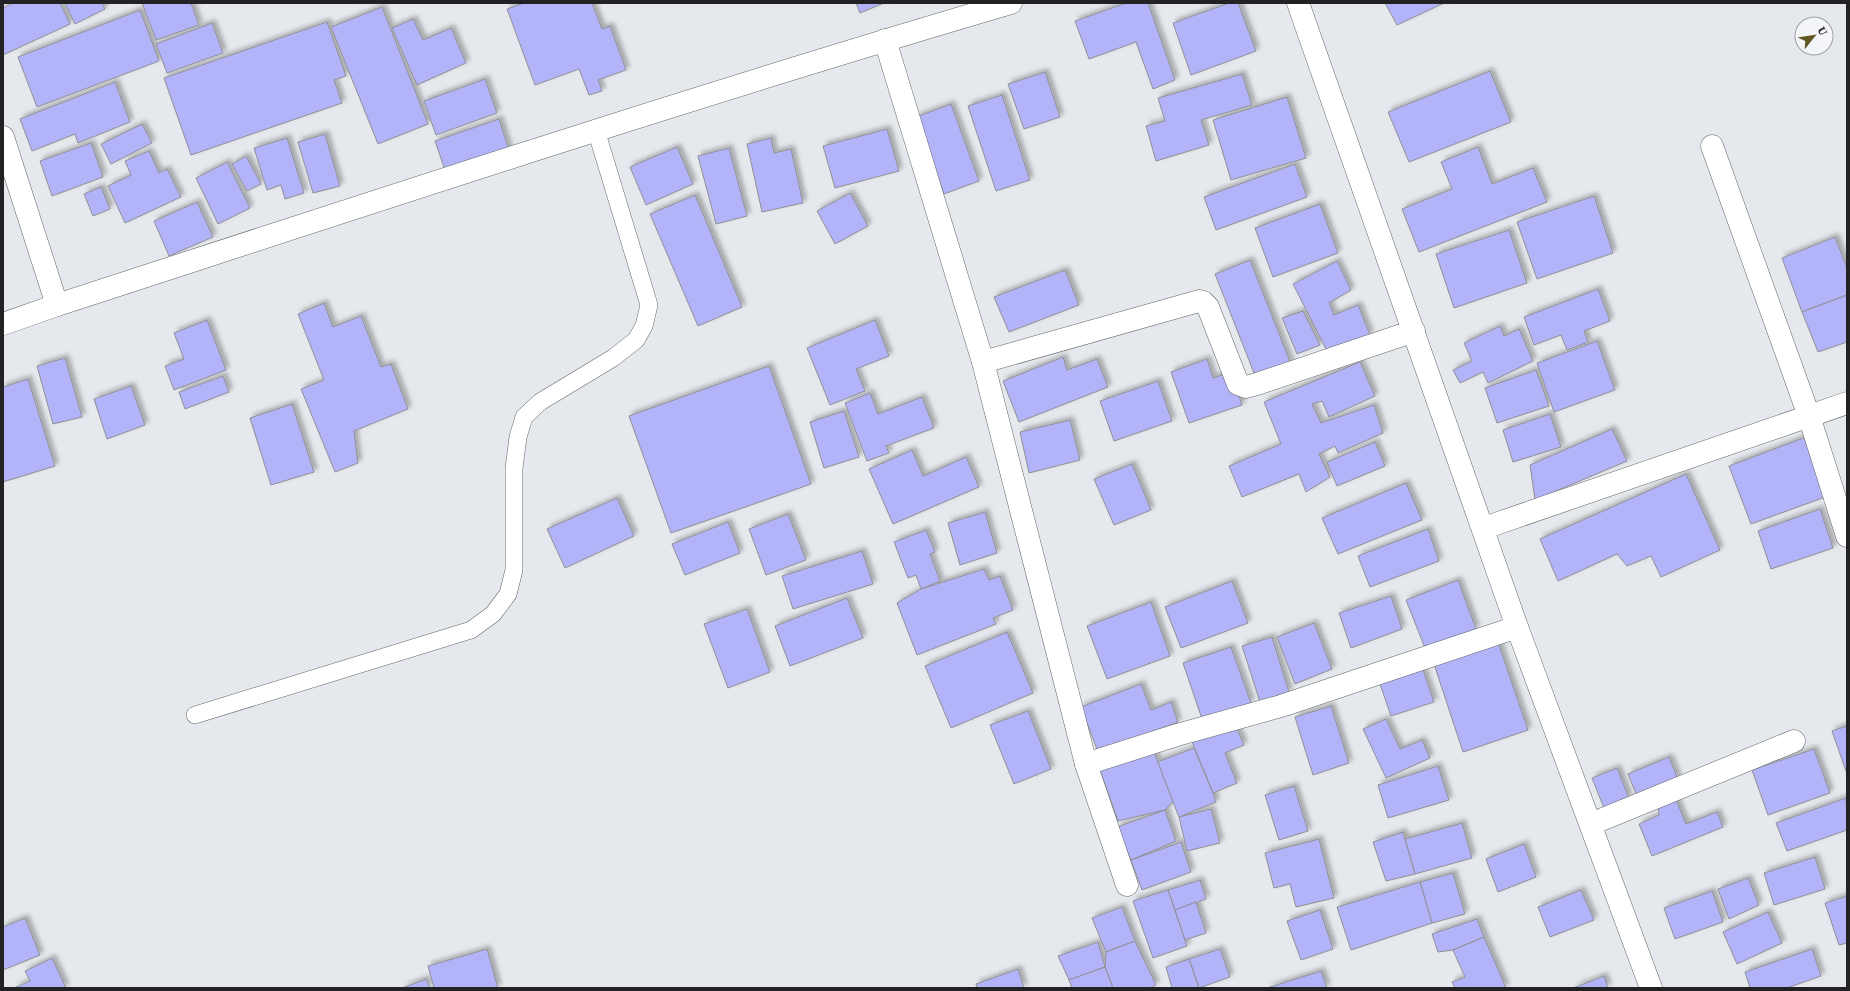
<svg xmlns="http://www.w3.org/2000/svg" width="1850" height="991" viewBox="0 0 1850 991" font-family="'Source Serif 4',serif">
<defs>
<filter id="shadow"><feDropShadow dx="3.5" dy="-3.5" stdDeviation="2" flood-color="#0004"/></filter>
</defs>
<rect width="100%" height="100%" fill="#e5e8ec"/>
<!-- building -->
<g fill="#b2b3f8" stroke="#8f9094" filter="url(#shadow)">
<path d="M13 3H60L70 24 3 55V8Z"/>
<path d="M65 3H102L105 9 75 24Z"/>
<path d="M142 3H191L199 25 156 40Z"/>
<path d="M524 3H592L602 29 610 26 626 70 598 80 602 91 589 95 579 69 535 85 507 9Z"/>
<path d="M856 3H884L860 13Z"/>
<path d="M1126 3H1148L1175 80 1153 89 1136 42 1089 59 1075 21Z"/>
<path d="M1229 3H1238L1256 51 1191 75 1173 23Z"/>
<path d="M1385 3H1444L1397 25Z"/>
<path d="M382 7 428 124 378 144 331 27Z"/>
<path d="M140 10 159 61 37 107 18 57Z"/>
<path d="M413 19 423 40 451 28 466 63 417 85 392 28Z"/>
<path d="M327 22 346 76 334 80 342 103 191 155 164 78Z"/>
<path d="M212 23 223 53 167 73 156 44Z"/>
<path d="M1490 71 1511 122 1409 162 1388 112Z"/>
<path d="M1045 72 1060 117 1024 129 1008 84Z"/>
<path d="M1242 74 1252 105 1201 120 1209 145 1156 161 1146 126 1165 121 1158 98Z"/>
<path d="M485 79 497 113 436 135 424 101Z"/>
<path d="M115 82 130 122 78 143 75 134 32 151 20 119Z"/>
<path d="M1002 95 1030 180 996 191 968 106Z"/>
<path d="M1287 97 1306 158 1231 180 1213 120Z"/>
<path d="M951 104 979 181 944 194 916 117Z"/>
<path d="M499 119 510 153 447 176 435 141Z"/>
<path d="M142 124 152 143 111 164 101 144Z"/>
<path d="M887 129 899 171 835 188 823 146Z"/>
<path d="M325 134 340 186 313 193 298 142Z"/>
<path d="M287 138 304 193 285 199 281 185 267 190 254 148Z"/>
<path d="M771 138 774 153 791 149 803 203 762 212 747 144Z"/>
<path d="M91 143 103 177 52 196 40 161Z"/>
<path d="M677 147 693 184 646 205 630 167Z"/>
<path d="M1478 147 1492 184 1533 168 1547 202 1419 252 1402 209 1452 189 1441 162Z"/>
<path d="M729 148 747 216 716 224 698 156Z"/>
<path d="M149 151 159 173 167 169 181 197 125 223 108 186 131 175 125 161Z"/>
<path d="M246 156 261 184 247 191 232 164Z"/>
<path d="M227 162 250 208 218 224 196 178Z"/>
<path d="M1295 164 1307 197 1216 230 1204 197Z"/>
<path d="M101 187 110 209 93 216 84 194Z"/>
<path d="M850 193 868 226 835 244 817 211Z"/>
<path d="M695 195 742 307 698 326 650 214Z"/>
<path d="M1594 196 1613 253 1537 279 1517 222Z"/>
<path d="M197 202 213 237 169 256 154 221Z"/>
<path d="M1320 204 1338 253 1273 277 1255 228Z"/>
<path d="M1509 230 1527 283 1454 308 1436 254Z"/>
<path d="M1835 237 1847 268V295L1802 312 1782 258Z"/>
<path d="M1250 260 1291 364 1256 378 1215 274Z"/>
<path d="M1337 261 1351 290 1329 303 1334 315 1358 305 1370 335 1329 355 1293 284Z"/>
<path d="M1065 270 1079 305 1009 332 994 297Z"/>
<path d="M1598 289 1610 321 1584 331 1588 342 1567 350 1561 335 1534 345 1524 317Z"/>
<path d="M1847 295V342L1818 352 1802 312Z"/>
<path d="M324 303 333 327 361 316 381 367 391 364 408 409 354 431 358 463 335 472 301 389 324 380 298 314Z"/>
<path d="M1303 311 1320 345 1297 354 1282 318Z"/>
<path d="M207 320 226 370 174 390 165 366 184 359 174 333Z"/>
<path d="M875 320 889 356 856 369 865 391 830 405 807 348Z"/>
<path d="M1500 326 1504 336 1519 329 1533 361 1488 383 1483 372 1460 383 1453 370 1472 361 1464 343Z"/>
<path d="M1597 341 1615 390 1554 412 1537 363Z"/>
<path d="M1063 357 1067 370 1097 359 1108 387 1019 422 1003 381Z"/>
<path d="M65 358 82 417 53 424 37 366Z"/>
<path d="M1207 359 1213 378 1231 372 1242 405 1189 423 1171 372Z"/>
<path d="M1360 362 1375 396 1329 417 1322 401 1312 404 1321 423 1374 405 1383 433 1338 453 1335 446 1319 454 1330 477 1306 492 1299 474 1242 497 1229 466 1281 444 1264 402Z"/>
<path d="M769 366 811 484 671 533 629 416Z"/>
<path d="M1536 370 1549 406 1497 423 1485 388Z"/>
<path d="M223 376 229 392 185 409 179 392Z"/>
<path d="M28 379 55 466 3 482V387Z"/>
<path d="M1158 381 1172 421 1114 441 1100 401Z"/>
<path d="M131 386 145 425 107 439 94 399Z"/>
<path d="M870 393 878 414 922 397 934 428 886 446 889 453 867 461 845 403Z"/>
<path d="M292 404 314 472 271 485 250 418Z"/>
<path d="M844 411 859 457 824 468 810 422Z"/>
<path d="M1550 414 1561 447 1513 462 1503 430Z"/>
<path d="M1070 420 1080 460 1029 473 1020 432Z"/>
<path d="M1612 429 1627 461 1535 500 1530 465Z"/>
<path d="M1806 437 1828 496 1751 524 1729 466Z"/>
<path d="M1375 442 1385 466 1337 486 1327 462Z"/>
<path d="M912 450 923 476 966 457 979 487 893 524 869 469Z"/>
<path d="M1132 464 1151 510 1114 525 1094 479Z"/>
<path d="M1686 474 1720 550 1661 577 1651 556 1627 566 1617 554 1558 581 1540 539Z"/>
<path d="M1406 483 1422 520 1338 554 1322 518Z"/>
<path d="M617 498 634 536 565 568 547 529Z"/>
<path d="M1820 509 1833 548 1771 569 1758 531Z"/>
<path d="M985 512 997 553 960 565 948 523Z"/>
<path d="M788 514 806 560 766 575 749 529Z"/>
<path d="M728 522 740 553 685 575 672 544Z"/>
<path d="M1428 529 1439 561 1370 587 1358 556Z"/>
<path d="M926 530 935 552 930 554 940 581 921 589 916 575 908 578 894 542Z"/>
<path d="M862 551 873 584 793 609 782 576Z"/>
<path d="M984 569 989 580 1000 576 1013 610 993 618 996 624 917 655 897 603 921 589Z"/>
<path d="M1458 580 1476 629 1425 648 1406 600Z"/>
<path d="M1232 581 1248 623 1181 648 1165 607Z"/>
<path d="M1391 596 1402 629 1351 648 1339 613Z"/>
<path d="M847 598 863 638 790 666 775 626Z"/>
<path d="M1151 602 1170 656 1107 679 1087 626Z"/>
<path d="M747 609 770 672 728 688 704 624Z"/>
<path d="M1314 623 1332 669 1295 684 1277 637Z"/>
<path d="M1007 632 1033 693 951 728 925 666Z"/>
<path d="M1272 637 1289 692 1260 702 1242 646Z"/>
<path d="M1498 642 1528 730 1463 752 1434 664Z"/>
<path d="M1231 647 1251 703 1202 719 1183 663Z"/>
<path d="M1423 670 1434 702 1391 716 1380 684Z"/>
<path d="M1141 684 1151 710 1171 702 1178 722 1098 752 1081 707Z"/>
<path d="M1331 706 1349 763 1313 775 1295 717Z"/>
<path d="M1028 711 1051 769 1014 784 990 725Z"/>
<path d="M1386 719 1400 749 1422 740 1430 758 1386 778 1363 729Z"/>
<path d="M1235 724 1244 745 1225 753 1237 783 1213 793 1192 742Z"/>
<path d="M1847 726V774L1832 731Z"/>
<path d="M1194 748 1213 793 1216 802 1179 817 1157 762Z"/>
<path d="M1814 749 1830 793 1768 815 1752 770Z"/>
<path d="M1154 752 1173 802 1165 810 1118 821 1100 770Z"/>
<path d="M1669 757 1678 779 1637 796 1628 774Z"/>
<path d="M1438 766 1449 800 1388 818 1378 785Z"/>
<path d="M1617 768 1629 798 1604 808 1592 778Z"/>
<path d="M1294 786 1308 831 1279 840 1265 795Z"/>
<path d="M1675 797 1686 824 1717 812 1723 827 1652 856 1639 824 1659 815 1658 804Z"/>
<path d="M1846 798 1847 830 1787 851 1776 823Z"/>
<path d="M1211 809 1220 843 1187 851 1179 817Z"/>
<path d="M1165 810 1176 841 1131 860 1117 827Z"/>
<path d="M1462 823 1472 858 1415 874 1405 839Z"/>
<path d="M1403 832 1415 874 1386 881 1373 842Z"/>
<path d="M1319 839 1334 898 1296 907 1290 884 1274 888 1265 853Z"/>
<path d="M1181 842 1191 872 1142 890 1131 860Z"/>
<path d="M1524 844 1536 877 1498 892 1486 859Z"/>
<path d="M1815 857 1825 889 1774 905 1764 873Z"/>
<path d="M1453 873 1465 914 1432 923 1420 882Z"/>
<path d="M1748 878 1759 905 1729 919 1718 889Z"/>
<path d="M1200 880 1206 899 1175 910 1168 890Z"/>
<path d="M1420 882 1432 923 1351 950 1337 907Z"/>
<path d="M1168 890 1187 946 1153 958 1133 901Z"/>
<path d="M1581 890 1594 920 1550 937 1538 907Z"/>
<path d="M1712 891 1723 922 1675 939 1664 908Z"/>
<path d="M1847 896V943L1839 945 1825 903Z"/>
<path d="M1196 902 1206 933 1185 940 1175 910Z"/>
<path d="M1122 907 1135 941 1106 952 1092 918Z"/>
<path d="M1320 910 1333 949 1301 960 1287 921Z"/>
<path d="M1768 912 1782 943 1737 964 1723 932Z"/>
<path d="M25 918 40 955 3 970V927Z"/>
<path d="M1477 919 1484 937 1453 950 1438 952 1432 934Z"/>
<path d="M1484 937 1506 988H1455L1452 982 1465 977 1453 950Z"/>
<path d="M1135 941 1156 985 1149 988H1113L1105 967 1106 952Z"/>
<path d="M1098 942 1105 967 1069 980 1058 956Z"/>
<path d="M487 949 498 988H434L428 966Z"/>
<path d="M1220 949 1230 977 1199 988 1189 959Z"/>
<path d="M1812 949 1821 976 1787 988H1750L1745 972Z"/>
<path d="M52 958 66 988H14L30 981 25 971Z"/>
<path d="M1189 959 1199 988H1172L1166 967Z"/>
<path d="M1105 967 1113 988H1072L1069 980Z"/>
<path d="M1018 969 1024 988H977L976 984Z"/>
<path d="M1321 971 1327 988H1267Z"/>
<path d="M1604 976 1608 988H1573Z"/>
<path d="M426 979 430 988H402Z"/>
</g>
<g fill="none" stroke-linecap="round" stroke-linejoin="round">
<defs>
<path id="lane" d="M195 715 471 630 493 614 508 594 514 570V468L518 437 524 417 540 402 613 358 636 340 644 326 649 305 596 130"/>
<g id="street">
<path d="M1298 3 1517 627 1651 988"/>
<path d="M885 40 983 362 1086 764 1127 885"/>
<path d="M3 137 57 305"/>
<path d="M1712 146 1809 416 1847 536"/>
<path d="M3 324 57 305C374 202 691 97 1011 3"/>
<path d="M983 362 1199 301 1203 302 1208 307 1238 384 1246 387 1257 384 1414 331"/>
<path d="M1484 528 1847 403"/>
<path d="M1086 764 1177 735 1281 706 1517 627"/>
<path d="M1591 824 1794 741"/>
</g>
</defs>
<!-- lane casing -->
<use href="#lane" stroke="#636568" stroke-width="18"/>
<!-- street casing -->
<use href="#street" stroke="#636568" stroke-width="23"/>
<!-- lane -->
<use href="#lane" stroke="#fff" stroke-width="17"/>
<!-- street -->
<use href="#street" stroke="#fff" stroke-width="22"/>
</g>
<!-- border -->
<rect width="1850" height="991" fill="none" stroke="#222224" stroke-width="8"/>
<!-- north arrow -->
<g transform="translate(1814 36) rotate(60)"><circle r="19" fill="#f3f5f9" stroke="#9fa1a4"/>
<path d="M0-3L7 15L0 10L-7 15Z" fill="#605723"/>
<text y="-6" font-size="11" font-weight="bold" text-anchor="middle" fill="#222224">U</text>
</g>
</svg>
